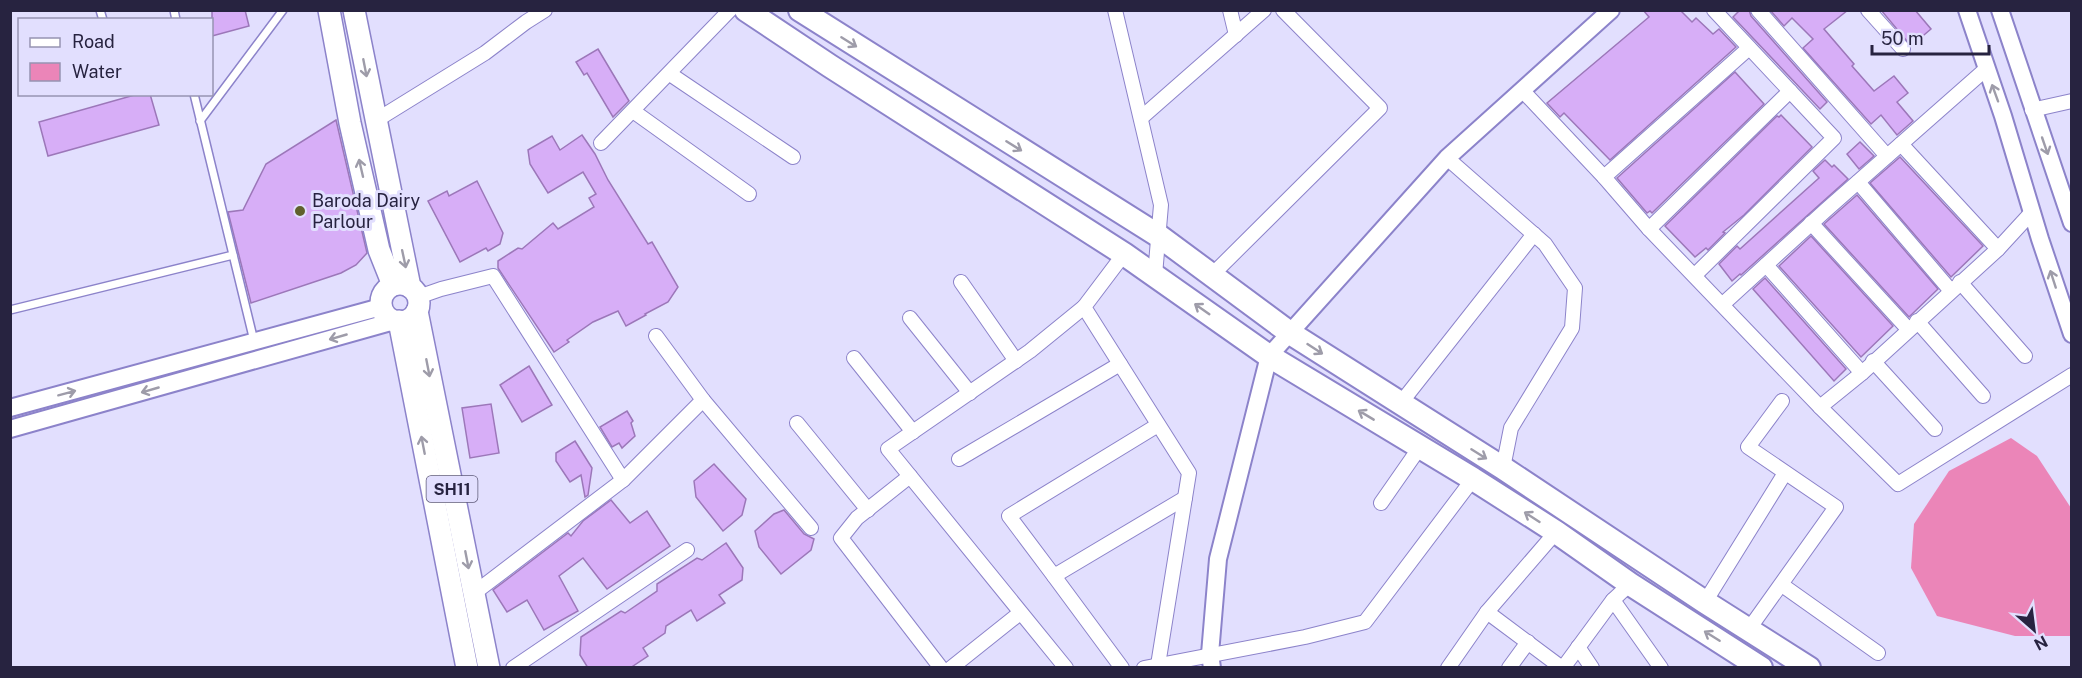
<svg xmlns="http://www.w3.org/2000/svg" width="2082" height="678" viewBox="0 0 2082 678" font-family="'Public Sans',sans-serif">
<rect width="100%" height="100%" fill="#e2dffe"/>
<!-- water -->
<path fill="#eb85b8" d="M2011 438 2037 456 2071 508V636H2015L1937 616 1911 568 1914 524 1949 471Z"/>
<!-- building -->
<g fill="#d7aef7" stroke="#9c77b9" stroke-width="1.5">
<path d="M212 10H245L249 26 212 36Z"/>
<path d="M1643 10H1680L1692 22 1696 18 1713 34 1719 29 1736 47 1610 160 1564 113 1560 117 1547 103 1649 17Z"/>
<path d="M1740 10H1749L1751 16 1827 102 1820 109 1733 17Z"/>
<path d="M1770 10H1848L1824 29 1854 64 1852 66 1874 91 1894 76 1908 93 1897 102 1913 121 1897 135 1881 115 1871 124 1803 48 1813 39 1792 18 1784 26Z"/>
<path d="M1881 10H1915L1931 29 1911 46Z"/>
<path d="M598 49 629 101 613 117 587 73 584 75 576 62Z"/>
<path d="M1735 72 1764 104 1652 213 1650 211 1647 213 1617 178Z"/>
<path d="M138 94H150L159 125 48 156 39 122Z"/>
<path d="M1781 115 1812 147 1744 215 1723 232 1725 233 1708 250 1706 248 1695 257 1665 226 1777 116 1779 117Z"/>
<path d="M336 120 367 253 356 265 341 273 251 303 228 212 243 210 266 164Z"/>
<path d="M582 135 595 154 608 180 648 244 652 242 678 287 668 302 645 314 646 315 626 326 618 311 593 322 567 340 569 342 554 352 498 268V261L518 248 522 249 553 223 558 229 594 207 589 198 596 194 583 172 548 193 530 164 528 150 552 136 560 150Z"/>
<path d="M1860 142 1874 156 1859 169 1847 154Z"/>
<path d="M1900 157 1983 246 1951 277 1870 183Z"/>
<path d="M1825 160 1832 167 1834 165 1848 179 1741 275 1740 274 1732 281 1719 264 1737 246 1740 249 1819 178 1813 171Z"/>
<path d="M477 181 503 233 500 244 488 251 486 248 460 262 428 201 447 191 449 196Z"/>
<path d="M1857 195 1938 289 1909 317 1824 224Z"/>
<path d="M1811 236 1893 326 1861 357 1779 266Z"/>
<path d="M1765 278 1846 369 1834 381 1753 289Z"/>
<path d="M529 366 552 405 522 422 500 385Z"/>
<path d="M491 404 499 453 470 458 462 408Z"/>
<path d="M627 411 633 421 631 423 635 436 622 448 619 443 612 447 600 427Z"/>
<path d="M575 441 592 468 588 495 585 497 581 475 570 482 556 461V453Z"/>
<path d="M714 464 746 499 742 515 723 531 696 497 694 481Z"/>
<path d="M611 500 630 523 647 511 670 546 607 589 583 558 559 576 578 611 544 630 527 600 507 612 493 590 568 533 571 536 583 521Z"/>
<path d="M784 510 804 534 814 539 811 550 781 574 759 547 755 531 774 514Z"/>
<path d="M726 543 743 568 742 580 719 595 725 603 697 621 691 610 666 626 665 633 643 648 648 656 630 668H588L580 655 581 637 621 611 625 613 657 591V584L697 558 702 560Z"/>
</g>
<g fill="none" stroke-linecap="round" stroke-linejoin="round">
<defs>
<g id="service">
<path d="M100 10 103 20"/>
<path d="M174 10 176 20"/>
<path d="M194 94 254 341"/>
<path d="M200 121 283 10"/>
<path d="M10 310 233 255"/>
</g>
<g id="minor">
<path d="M1115 10 1161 205 1155 275"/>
<path d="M1230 10 1236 35"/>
<path d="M1758 10 1887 156"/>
<path d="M1868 10 1903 49"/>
<path d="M670 74 793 157"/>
<path d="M1522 90 1604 177 1649 229 1820 407 1898 484 2072 375"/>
<path d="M2032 110 2072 101"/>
<path d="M633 111 749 194"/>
<path d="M1141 118 1264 10"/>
<path d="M375 121 485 53 526 22 545 10"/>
<path d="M601 143 730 10"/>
<path d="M1901 144 1998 249"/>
<path d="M1447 158 1545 244 1575 288 1572 328 1511 428 1503 468"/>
<path d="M1604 177 1749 48"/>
<path d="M1858 182 1951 291"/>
<path d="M1811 223 1908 329"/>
<path d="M1649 229 1790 91"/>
<path d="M1124 254 1084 307 1189 473 1158 665"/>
<path d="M1766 265 1862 373"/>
<path d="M1212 275 1380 108 1283 10"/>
<path d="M1695 275 1834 138 1714 10"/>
<path d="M961 282 1016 361"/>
<path d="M1960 282 2025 356"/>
<path d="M418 297 441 289 493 276 623 480"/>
<path d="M1723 304 1826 210 1986 69"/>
<path d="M910 318 970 393"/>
<path d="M1917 321 1983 396"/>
<path d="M854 358 913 432"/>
<path d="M1873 361 1935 429"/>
<path d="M703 400 811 528"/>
<path d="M1400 404 1534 234"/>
<path d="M1820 407 1862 373 1998 249 2032 212"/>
<path d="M797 423 868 510"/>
<path d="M1158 425 1009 516 1054 576 1185 498"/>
<path d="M959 459 1120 364"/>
<path d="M910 476 857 518 841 538 941 668"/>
<path d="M1381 503 1420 447"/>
<path d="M1054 576 1122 668"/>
<path d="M1782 585 1878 653"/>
<path d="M473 594 623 480 703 400 656 336"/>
<path d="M1613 600 1661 668"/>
<path d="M1705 602 1785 473"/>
<path d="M1487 612 1562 668"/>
<path d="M1749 629 1836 507 1748 447 1782 401"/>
<path d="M1578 647 1592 668"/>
<path d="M513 668 687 550"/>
<path d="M951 668 1020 613"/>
<path d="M1066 668 888 449 1030 351 1084 307"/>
<path d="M1144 668 1305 637 1365 622 1473 479"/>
<path d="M1448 668 1487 612 1556 532"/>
<path d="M1509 668 1528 642"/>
<path d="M1563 668 1613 600 1630 584"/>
</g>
<g id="tertiary">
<path d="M1967 10 2003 116 2040 239 2072 334"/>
<path d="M2000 10 2072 223"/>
<path d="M10 408 381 307"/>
<path d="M10 429 394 321"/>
<path d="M1212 668 1210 654 1218 559 1269 356 1447 158 1611 10"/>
</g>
<g id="primary">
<path d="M329 10 350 123 379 250 393 285"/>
<path d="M354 10 410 287"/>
<circle cx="400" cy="303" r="19"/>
<path d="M417 311 489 668"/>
<path d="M399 321 467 668"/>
</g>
<g id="trunk">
<path d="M746 10 830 66 1124 254 1269 356 1473 479 1556 532 1630 584 1761 668"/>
<path d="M800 10 1159 236 1290 333 1503 468 1705 602 1809 668"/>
</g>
</defs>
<!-- service casing -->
<use href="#service" stroke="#8c83ca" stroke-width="10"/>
<!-- minor casing -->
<use href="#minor" stroke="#8c83ca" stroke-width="16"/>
<!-- tertiary casing -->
<use href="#tertiary" stroke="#8c83ca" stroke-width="20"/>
<!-- primary casing -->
<use href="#primary" stroke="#8c83ca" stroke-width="24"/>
<!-- trunk casing -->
<use href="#trunk" stroke="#8c83ca" stroke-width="26"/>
<!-- service -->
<use href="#service" stroke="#fff" stroke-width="7"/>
<!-- minor -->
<use href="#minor" stroke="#fff" stroke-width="14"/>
<!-- tertiary -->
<use href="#tertiary" stroke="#fff" stroke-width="16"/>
<!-- primary -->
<use href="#primary" stroke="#fff" stroke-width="21"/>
<!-- trunk -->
<use href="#trunk" stroke="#fff" stroke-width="22"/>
</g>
<!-- one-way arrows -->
<defs><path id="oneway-shaft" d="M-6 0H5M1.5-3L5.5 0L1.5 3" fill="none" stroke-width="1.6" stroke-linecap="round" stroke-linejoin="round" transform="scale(1.5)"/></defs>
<g stroke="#9e9ca9">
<use href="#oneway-shaft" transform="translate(849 42) rotate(32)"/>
<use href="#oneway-shaft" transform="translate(365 68) rotate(79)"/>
<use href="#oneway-shaft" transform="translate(1995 93) rotate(-110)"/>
<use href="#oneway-shaft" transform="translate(1014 146) rotate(32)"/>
<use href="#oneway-shaft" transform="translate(2045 146) rotate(71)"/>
<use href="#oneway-shaft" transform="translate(361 168) rotate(-103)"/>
<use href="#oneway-shaft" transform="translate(404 259) rotate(78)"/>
<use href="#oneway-shaft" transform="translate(2053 279) rotate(-108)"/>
<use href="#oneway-shaft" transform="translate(1202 309) rotate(-145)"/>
<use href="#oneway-shaft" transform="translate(338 337) rotate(164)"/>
<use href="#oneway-shaft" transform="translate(1315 349) rotate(33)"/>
<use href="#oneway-shaft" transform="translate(428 368) rotate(79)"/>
<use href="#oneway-shaft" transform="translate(150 390) rotate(164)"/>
<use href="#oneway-shaft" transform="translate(67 393) rotate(-15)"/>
<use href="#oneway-shaft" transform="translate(1366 415) rotate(-149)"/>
<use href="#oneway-shaft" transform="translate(423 445) rotate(-101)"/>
<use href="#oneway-shaft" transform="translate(1479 454) rotate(32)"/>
<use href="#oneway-shaft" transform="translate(1532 517) rotate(-147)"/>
<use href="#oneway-shaft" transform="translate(467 560) rotate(79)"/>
<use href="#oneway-shaft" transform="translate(1712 636) rotate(-148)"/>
</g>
<!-- markers -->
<circle fill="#60602d" stroke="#e2dffe" stroke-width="2" cx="300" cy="211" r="6"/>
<g text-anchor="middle" stroke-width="6" stroke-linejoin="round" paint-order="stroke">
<!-- shield labels -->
<rect fill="#e2dffe" stroke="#5f5b79" stroke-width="1.5" x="426.5" y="476" width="51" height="26" rx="4.5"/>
<g font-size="16" font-weight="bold" fill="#272340">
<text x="452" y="495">SH11</text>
</g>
<!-- poi labels -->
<g font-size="18" fill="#272340" stroke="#e2dffe" text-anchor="start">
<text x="312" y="207">Baroda Dairy<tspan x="312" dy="21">Parlour</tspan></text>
</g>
</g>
<!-- border -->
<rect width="2082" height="678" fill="none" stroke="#272340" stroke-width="24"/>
<!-- legend -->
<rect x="18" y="18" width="195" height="78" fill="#e2dffe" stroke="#9794b2" stroke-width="1.5"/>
<rect x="30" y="38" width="30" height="9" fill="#ffffff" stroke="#9794b2" stroke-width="1.5"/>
<text x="72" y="48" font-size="18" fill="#272340">Road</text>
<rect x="30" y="63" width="30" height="18" fill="#eb85b8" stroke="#9794b2" stroke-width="1.5"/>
<text x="72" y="78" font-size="18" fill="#272340">Water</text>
<!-- north arrow -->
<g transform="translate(2034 630) rotate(152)" stroke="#e2dffe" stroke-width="4.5" paint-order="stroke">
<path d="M0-4.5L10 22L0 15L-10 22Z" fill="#272340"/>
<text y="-9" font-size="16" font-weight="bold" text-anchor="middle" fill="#272340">N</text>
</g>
<!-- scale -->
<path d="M1872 45v9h117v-9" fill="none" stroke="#272340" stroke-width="3"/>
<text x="1881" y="45" font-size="18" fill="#272340" stroke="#e2dffe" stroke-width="4.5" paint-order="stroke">50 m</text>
</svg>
